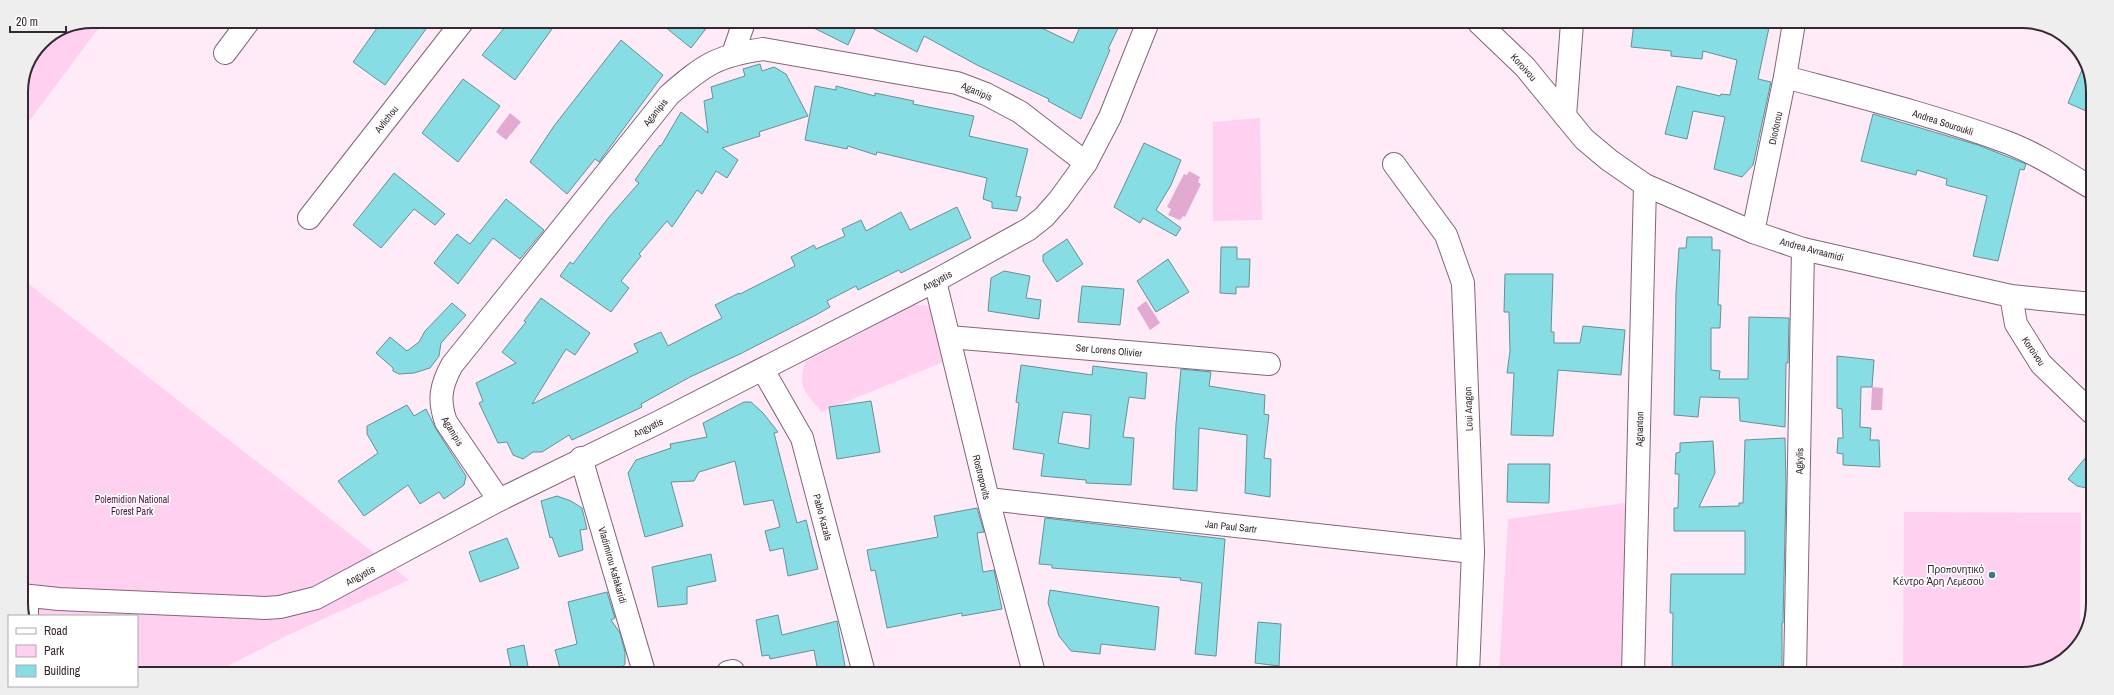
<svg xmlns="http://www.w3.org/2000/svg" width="2114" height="695" viewBox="0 0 2114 695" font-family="'Archivo Narrow',sans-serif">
<rect width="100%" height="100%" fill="#ffeaf8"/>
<!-- green -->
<g fill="#ffd0f0">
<path d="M92 21H104L21 132C21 90 20 46 65 26 73 23 83 23 92 21Z"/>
<path d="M1260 118 1262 220 1213 221V122Z"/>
<path d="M21 278 409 580 286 636 216 672H137V616H24L21 608Z"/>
<path d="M914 305H925L936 311 946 361 821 412C806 391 797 390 805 362Z"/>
<path d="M1632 502 1631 673H1499L1508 519Z"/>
<path d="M1904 512 2081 513 2080 637 2065 659 2022 674H1903Z"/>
</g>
<!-- water -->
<g fill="#e2aad1">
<path d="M510 113 521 122 506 140 496 132Z"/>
<path d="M1189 171 1200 177 1198 182 1201 184 1185 217 1183 216 1180 220 1168 215 1171 209 1167 207 1184 174 1187 175Z"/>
<path d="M1146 301 1160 323 1150 330 1137 308Z"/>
<path d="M1872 387 1883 388 1882 410H1871Z"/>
</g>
<!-- building -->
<g fill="#87dde4" stroke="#659195" fill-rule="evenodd">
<path d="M382 21H418L426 29 385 85 353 62Z"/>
<path d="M509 22H557L515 80 482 55Z"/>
<path d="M659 22H711L691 48Z"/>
<path d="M802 22H846L856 27 848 45Z"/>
<path d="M861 22H1029L1073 43 1082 22H1121L1108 49 1110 50 1081 119 1048 101 1049 99 977 65 924 36 917 52Z"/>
<path d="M1634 23H1770L1758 79 1771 82 1753 165 1742 177 1714 169 1725 117 1693 111 1687 139 1665 134 1677 86 1720 96 1721 94 1730 95 1737 60 1703 51 1702 59 1671 56V51L1631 47Z"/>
<path d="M621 40 663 75 599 162 595 159 567 194 530 162 554 126Z"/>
<path d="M760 64 762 71 774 67 786 74 808 116 759 132 760 136 722 148 738 160 727 178 716 171 702 194 697 190 672 227 667 221 639 254 641 256 621 281 629 288 611 312 560 276 570 262 573 264 609 217 639 183 635 180 660 145 661 146 681 112 708 133 704 101 713 98 711 87 745 76 743 69Z"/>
<path d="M2084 65 2093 87V114L2068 103Z"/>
<path d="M463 79 500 106 458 162 422 133Z"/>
<path d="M815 86 836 90V86L875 96V93L914 101 913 104 974 116 969 136 1028 149 1016 196 1021 197 1017 211 992 208V202L983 199 987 178 877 152 876 155 848 146 847 149 805 140Z"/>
<path d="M1873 114 1978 145 2026 164 2024 170 2020 169 1998 261 1973 256 1987 196 1946 185 1947 179 1917 170 1916 175 1861 161Z"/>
<path d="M1144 143 1181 160 1171 185 1156 210 1181 228 1176 236 1143 218 1140 223 1114 207Z"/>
<path d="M394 173 445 214 435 225 414 209 381 248 353 225Z"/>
<path d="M506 199 544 230 520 259 493 238 458 284 434 263 457 234 470 244Z"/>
<path d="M957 207 971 238 901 273 899 270 858 290 856 286 827 301 830 307 816 315 740 354 690 377 641 404 642 407 572 440 569 435 542 452H533L523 459 513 455 507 442 498 443 479 403 483 401 476 383 516 363 502 352 526 322 524 321 541 298 590 333 575 355 566 349 532 404 638 352 634 344 661 332 668 346 722 318 715 305 739 293 740 294 795 266 791 257 814 245 816 249 845 236 842 229 861 220 866 231 901 212 910 230Z"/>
<path d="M1687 237H1712V250H1720L1718 305H1721L1720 328H1711V370L1720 371 1719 379H1748L1749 317 1789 318 1788 363H1786L1785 427 1740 421 1739 398 1700 397 1698 417 1674 415 1676 292 1679 248H1686Z"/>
<path d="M1067 239 1083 264 1057 282 1043 261V255Z"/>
<path d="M1221 247H1237V259H1250L1249 287H1236V294L1220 293Z"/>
<path d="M1168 259 1189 292 1156 312 1137 281Z"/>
<path d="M1004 271 1030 276 1026 298 1041 300 1039 319 988 311 991 278Z"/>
<path d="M1505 274H1553L1551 332H1554V343H1580L1583 326 1625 330 1621 375 1558 370 1553 436 1511 435 1514 373H1507L1510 351 1509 312H1504Z"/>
<path d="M1082 286 1124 289 1120 325 1078 322Z"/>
<path d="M452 303 466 315 441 343 439 356 430 368 414 373 399 374 393 371V368L376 353 390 337 407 351 419 342 425 331Z"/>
<path d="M1837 356 1874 360 1872 387H1861L1860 427 1871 428 1870 440H1879L1880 467 1843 465V454L1837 453 1838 438H1843L1842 409 1837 408Z"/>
<path d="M1021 365 1092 375 1093 366 1147 373 1145 399 1129 397 1123 437 1134 438 1131 485 1086 483V480L1041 476 1044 454 1013 449 1019 403 1016 402ZM1063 412 1091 415 1089 449 1058 443Z"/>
<path d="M1181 369 1211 372 1209 386 1265 395 1264 414 1269 415 1264 458 1271 459 1270 497 1245 493 1247 435 1199 428 1197 491 1173 489 1176 424Z"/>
<path d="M871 401 880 452 837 459 829 407Z"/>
<path d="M744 402H751L763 413 778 432 774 433 797 523 806 520 818 569 788 576 783 548 770 551 765 531 780 527 773 500 744 505 735 461 699 472 694 481 671 482 683 526 645 537 628 473 636 460 671 448 670 444 707 437 703 423Z"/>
<path d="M407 405 414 416 426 409 436 429 466 476 464 485 444 499 439 492 420 504 408 485 364 516 338 481 378 453 367 434V426Z"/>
<path d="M1785 438 1786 486 1783 623H1782V674H1672L1673 613H1670L1671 574H1745V531H1674V508H1678L1679 474H1675L1676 453 1680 452V443L1713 441 1715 473 1699 507 1739 506V503H1743L1745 440Z"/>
<path d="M2091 451V489L2077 486 2068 479Z"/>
<path d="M1508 464H1550L1549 503 1507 502Z"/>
<path d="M557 496 571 501 582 508 587 529 580 530 583 550 559 557 552 537 550 538 541 501Z"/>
<path d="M977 508 984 532 977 533 983 572 994 570 1002 609 962 616V613L887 628 875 570 871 571 867 550 938 537 934 516Z"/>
<path d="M1045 518 1225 539 1216 656 1195 654 1202 583 1180 580 1181 578 1052 568V565L1039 564Z"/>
<path d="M507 538 519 568 480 582 469 552Z"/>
<path d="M711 554 716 581 687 587V604L658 607 652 567Z"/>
<path d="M1050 590 1159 607 1155 650 1101 644 1100 654 1071 651 1059 636 1048 603Z"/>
<path d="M607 592 615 618 611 620 620 633 625 652V664L618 672H561L555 650 577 644 568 602Z"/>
<path d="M778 615 782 635 837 621 846 672H818L814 650 770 659 769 655 762 656 756 620Z"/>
<path d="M1258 622 1281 624 1279 666 1255 663Z"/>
<path d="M524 645 529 672H512L507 649Z"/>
</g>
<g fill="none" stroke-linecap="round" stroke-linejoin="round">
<defs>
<g id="minor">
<path d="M225 53 249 21"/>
<path d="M733 54 744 22"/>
<path d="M1785 77C1860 97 1937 116 2009 143 2039 155 2065 172 2092 188"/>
<path d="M1565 116 1572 23"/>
<path d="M1394 164 1446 235 1463 283 1473 552 1468 673"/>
<path d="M309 218 463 21"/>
<path d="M1753 232 1785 77 1794 23"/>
<path d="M935 281 988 499 1034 673"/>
<path d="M2011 296 2016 324 2041 364 2091 412"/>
<path d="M949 337 1269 364"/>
<path d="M763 370 802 438 864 673"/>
<path d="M581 458 644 672"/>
<path d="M988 499 1473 552"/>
<path d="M499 500 446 422C438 400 441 385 452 365L669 95C704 65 716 56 763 49L957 83 986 94 1020 112 1086 163"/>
<path d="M21 595 59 599 265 608 280 607 316 598 499 500 657 423 935 281 1029 229 1044 217 1059 200 1086 163 1110 117 1148 22"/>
<path d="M27 596V616"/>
<path d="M728 672 733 671"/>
<path d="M1633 674 1645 185"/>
<path d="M1795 674 1803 249"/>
</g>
<path id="tertiary" d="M1479 23 1525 67 1584 139 1609 160 1645 185 1753 232 1803 249 2011 296 2092 304"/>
</defs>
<!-- minor casing -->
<use href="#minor" stroke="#82657a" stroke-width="24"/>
<!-- tertiary casing -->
<use href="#tertiary" stroke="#82657a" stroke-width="24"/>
<!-- minor -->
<use href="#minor" stroke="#fff" stroke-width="22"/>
<!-- tertiary -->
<use href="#tertiary" stroke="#fff" stroke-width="22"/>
</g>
<!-- markers -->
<circle fill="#347c82" stroke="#fff" stroke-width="1.5" cx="1992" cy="575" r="4"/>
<g text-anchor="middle" stroke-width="3.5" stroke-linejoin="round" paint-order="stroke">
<!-- street labels -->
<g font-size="10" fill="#352831" stroke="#fff">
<text transform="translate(1524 67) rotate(48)" y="4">Koroivou</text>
<text transform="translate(977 91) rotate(23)" y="4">Aganipis</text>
<text transform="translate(655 112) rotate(-51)" y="4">Aganipis</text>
<text transform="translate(386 119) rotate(-52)" y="4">Avlichou</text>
<text transform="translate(1943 122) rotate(18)" y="4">Andrea Souroukli</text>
<text transform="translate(1775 128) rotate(-78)" y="4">Diodorou</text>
<text transform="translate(1812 249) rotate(15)" y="4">Andrea Avraamidi</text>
<text transform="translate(937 280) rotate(-28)" y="4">Angystis</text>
<text transform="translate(1109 350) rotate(5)" y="4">Ser Lorens Olivier</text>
<text transform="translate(2034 351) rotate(56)" y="4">Koroivou</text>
<text transform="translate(1468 409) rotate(-92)" y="4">Loui Aragon</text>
<text transform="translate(648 427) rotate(-25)" y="4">Angystis</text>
<text transform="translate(1639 429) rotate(-89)" y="4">Agnanton</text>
<text transform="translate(453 431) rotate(59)" y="4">Aganipis</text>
<text transform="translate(1799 461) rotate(-89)" y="4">Agkylis</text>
<text transform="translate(982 477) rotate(76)" y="4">Rostropovits</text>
<text transform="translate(823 517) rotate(75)" y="4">Pablo Kazals</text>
<text transform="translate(1231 526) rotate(6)" y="4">Jan Paul Sartr</text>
<text transform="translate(613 565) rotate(74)" y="4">Vladimirou Kafakaridi</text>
<text transform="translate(360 575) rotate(-28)" y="4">Angystis</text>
</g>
<!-- park labels -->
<g font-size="10" fill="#500e42" stroke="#fff">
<text x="132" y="503">Polemidion National<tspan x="132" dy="12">Forest Park</tspan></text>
</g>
<!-- poi labels -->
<g font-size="10" fill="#352831" stroke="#fff" text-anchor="end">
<text x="1984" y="573">Προπονητικό<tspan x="1984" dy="12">Κέντρο Άρη Λεμεσού</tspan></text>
</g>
</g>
<!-- crop -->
<path d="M0 0H2114V695H0ZM92 28H2022A64 64 0 0 1 2086 92V603A64 64 0 0 1 2022 667H92A64 64 0 0 1 28 603V92A64 64 0 0 1 92 28Z" fill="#efeeef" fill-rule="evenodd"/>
<path fill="none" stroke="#352831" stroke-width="2" d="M92 28H2022A64 64 0 0 1 2086 92V603A64 64 0 0 1 2022 667H92A64 64 0 0 1 28 603V92A64 64 0 0 1 92 28Z"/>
<!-- legend -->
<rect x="8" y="615" width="130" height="72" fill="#ffffff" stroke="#aea9ad"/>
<rect x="16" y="628" width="20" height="6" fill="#ffffff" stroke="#aea9ad"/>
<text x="44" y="635" font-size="12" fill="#352831">Road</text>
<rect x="16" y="645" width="20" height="12" fill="#ffd0f0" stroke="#aea9ad"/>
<text x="44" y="655" font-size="12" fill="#352831">Park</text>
<rect x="16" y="665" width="20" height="12" fill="#87dde4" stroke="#aea9ad"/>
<text x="44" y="675" font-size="12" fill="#352831">Building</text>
<!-- scale -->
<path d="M10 26v6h56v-6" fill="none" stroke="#352831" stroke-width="2"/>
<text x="16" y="26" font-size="12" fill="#352831" stroke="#ffffff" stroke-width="3" paint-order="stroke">20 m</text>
</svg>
